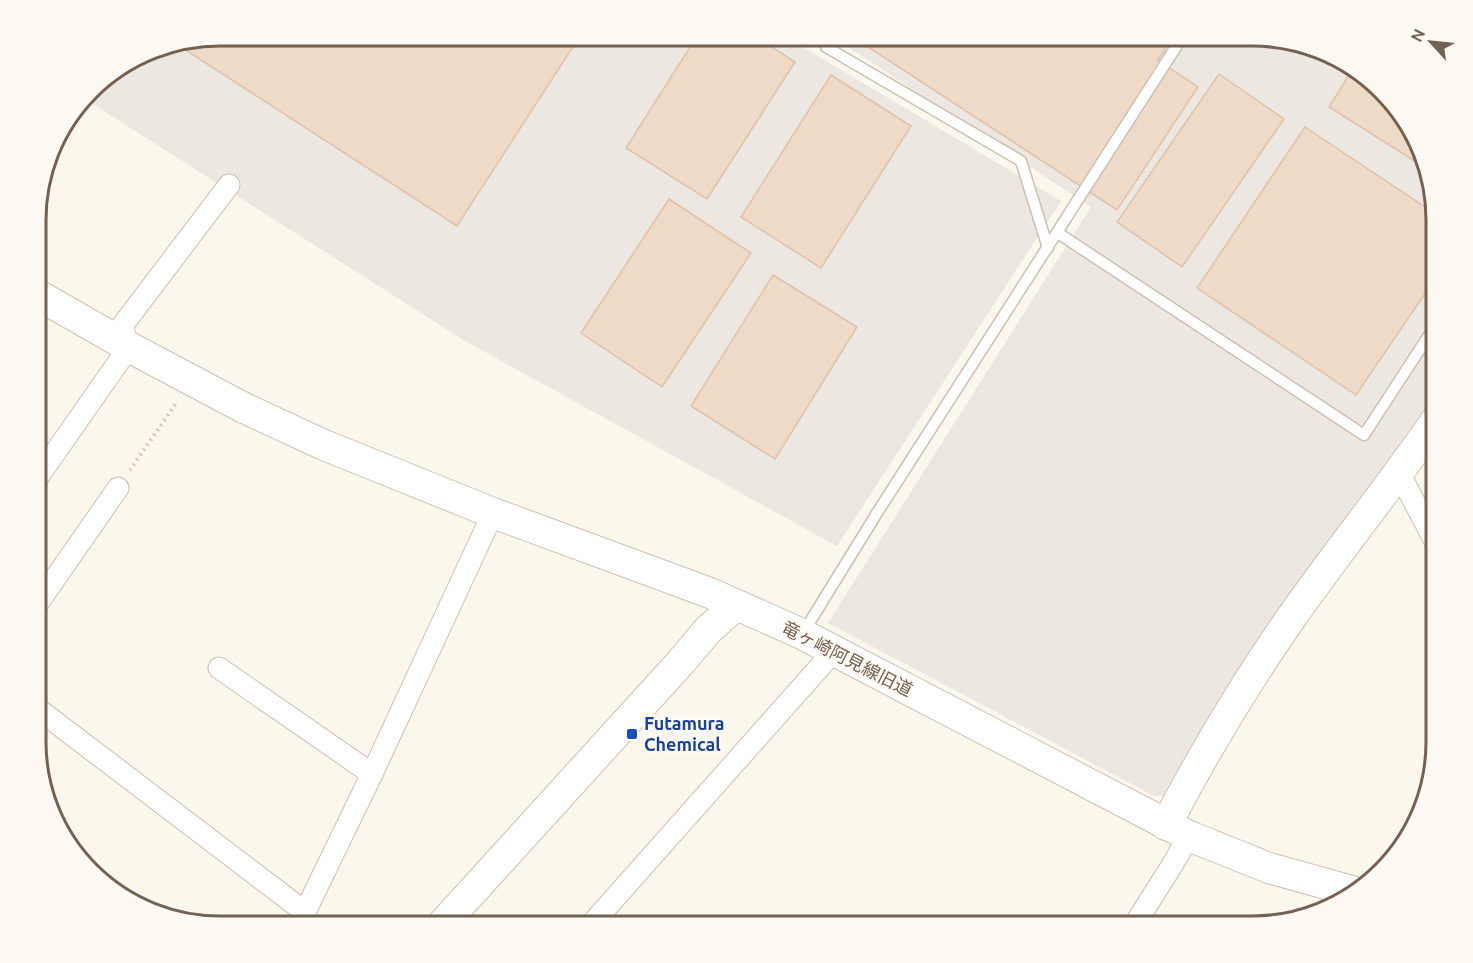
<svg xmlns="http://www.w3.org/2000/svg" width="1473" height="963" viewBox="0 0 1473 963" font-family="Ubuntu,'Noto Sans JP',sans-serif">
<rect width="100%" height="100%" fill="#fbf7ed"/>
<!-- industrial -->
<g fill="#ece7e1">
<path d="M221 36H807L801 46 1061 201 837 546 465 341 85 99 99 82 150 50Z"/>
<path d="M847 36H1253L1311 46 1355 67 1412 129 1437 209V400L1374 488 1169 796H1154L828 623 1091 207 842 43Z"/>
</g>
<!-- building -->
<g fill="#eedac7" stroke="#dfc2a9" stroke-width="1.5">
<path d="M220 36H580L457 226 178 45Z"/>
<path d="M697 36H755L795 62 707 199 626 148Z"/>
<path d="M858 36H1174L1158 60 1198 87 1117 210 856 39Z"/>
<path d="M1354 67 1412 129 1424 167 1329 107Z"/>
<path d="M1219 74 1284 119 1182 267 1117 222Z"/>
<path d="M831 75 911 126 821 268 741 217Z"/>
<path d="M1305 127 1437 215V276L1356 395 1197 288Z"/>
<path d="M669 199 751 253 662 387 581 333Z"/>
<path d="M773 275 857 327 775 459 691 406Z"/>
</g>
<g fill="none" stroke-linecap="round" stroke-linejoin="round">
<defs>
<g id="lane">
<path d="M833 36 826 47 1021 161 1048 248"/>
<path d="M1058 233 1364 435 1437 323"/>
<path d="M803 633 877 513 1183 36"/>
</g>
<g id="street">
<path d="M1399 473 1437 545"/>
<path d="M38 477 129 347 122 326 229 185"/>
<path d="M38 603 118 488"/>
<path d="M219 668 372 774"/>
<path d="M38 709 305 912 372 774 493 513"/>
<path d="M589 927 834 651"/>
<path d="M1133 927 1171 867 1189 836"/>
</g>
<g id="secondary">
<path d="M38 295 129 347 244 408 324 445 493 513 710 593 802 634 1189 836 1269 868 1355 892"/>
<path d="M1166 825C1203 754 1245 684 1291 618 1338 551 1390 487 1437 419"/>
<path d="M440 927 681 662 708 630 736 605"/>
</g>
</defs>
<!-- lane casing -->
<use href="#lane" stroke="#cdc0b3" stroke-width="13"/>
<!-- street casing -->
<use href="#street" stroke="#cdc0b3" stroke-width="23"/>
<!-- secondary casing -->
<use href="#secondary" stroke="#cfc1b1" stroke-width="32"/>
<!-- path -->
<path stroke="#d4bda9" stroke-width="4" stroke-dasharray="1.5 4.5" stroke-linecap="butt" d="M130 470 177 402"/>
<!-- lane -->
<use href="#lane" stroke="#fff" stroke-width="10"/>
<!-- street -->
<use href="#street" stroke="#fff" stroke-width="21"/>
<!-- secondary -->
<use href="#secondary" stroke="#fff" stroke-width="30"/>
</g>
<!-- markers -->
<rect fill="#1a4fb4" stroke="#fefaf3" stroke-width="2" x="626" y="728" width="12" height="12" rx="3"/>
<g text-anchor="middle" stroke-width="5" stroke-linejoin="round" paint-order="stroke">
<!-- street labels -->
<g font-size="18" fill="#756151" stroke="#fefaf3">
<text transform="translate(847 659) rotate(27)" y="6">竜ヶ崎阿見線旧道</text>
</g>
<!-- transit labels -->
<g font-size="18" font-weight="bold" fill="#164399" stroke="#fefaf3" text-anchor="start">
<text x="644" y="730">Futamura<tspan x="644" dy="21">Chemical</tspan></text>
</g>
</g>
<!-- crop -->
<path d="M0 0H1473V963H0ZM220 46H1252A174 174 0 0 1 1426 220V742A174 174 0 0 1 1252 916H220A174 174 0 0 1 46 742V220A174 174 0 0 1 220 46Z" fill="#fefaf3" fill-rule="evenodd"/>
<path fill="none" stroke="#756151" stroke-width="3" d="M220 46H1252A174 174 0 0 1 1426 220V742A174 174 0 0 1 1252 916H220A174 174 0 0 1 46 742V220A174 174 0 0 1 220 46Z"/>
<!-- north arrow -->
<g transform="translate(1431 42) rotate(297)" stroke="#fefaf3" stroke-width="4.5" paint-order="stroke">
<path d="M0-4.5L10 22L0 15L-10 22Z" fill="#756151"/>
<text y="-9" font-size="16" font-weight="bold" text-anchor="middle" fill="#756151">N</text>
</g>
</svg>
